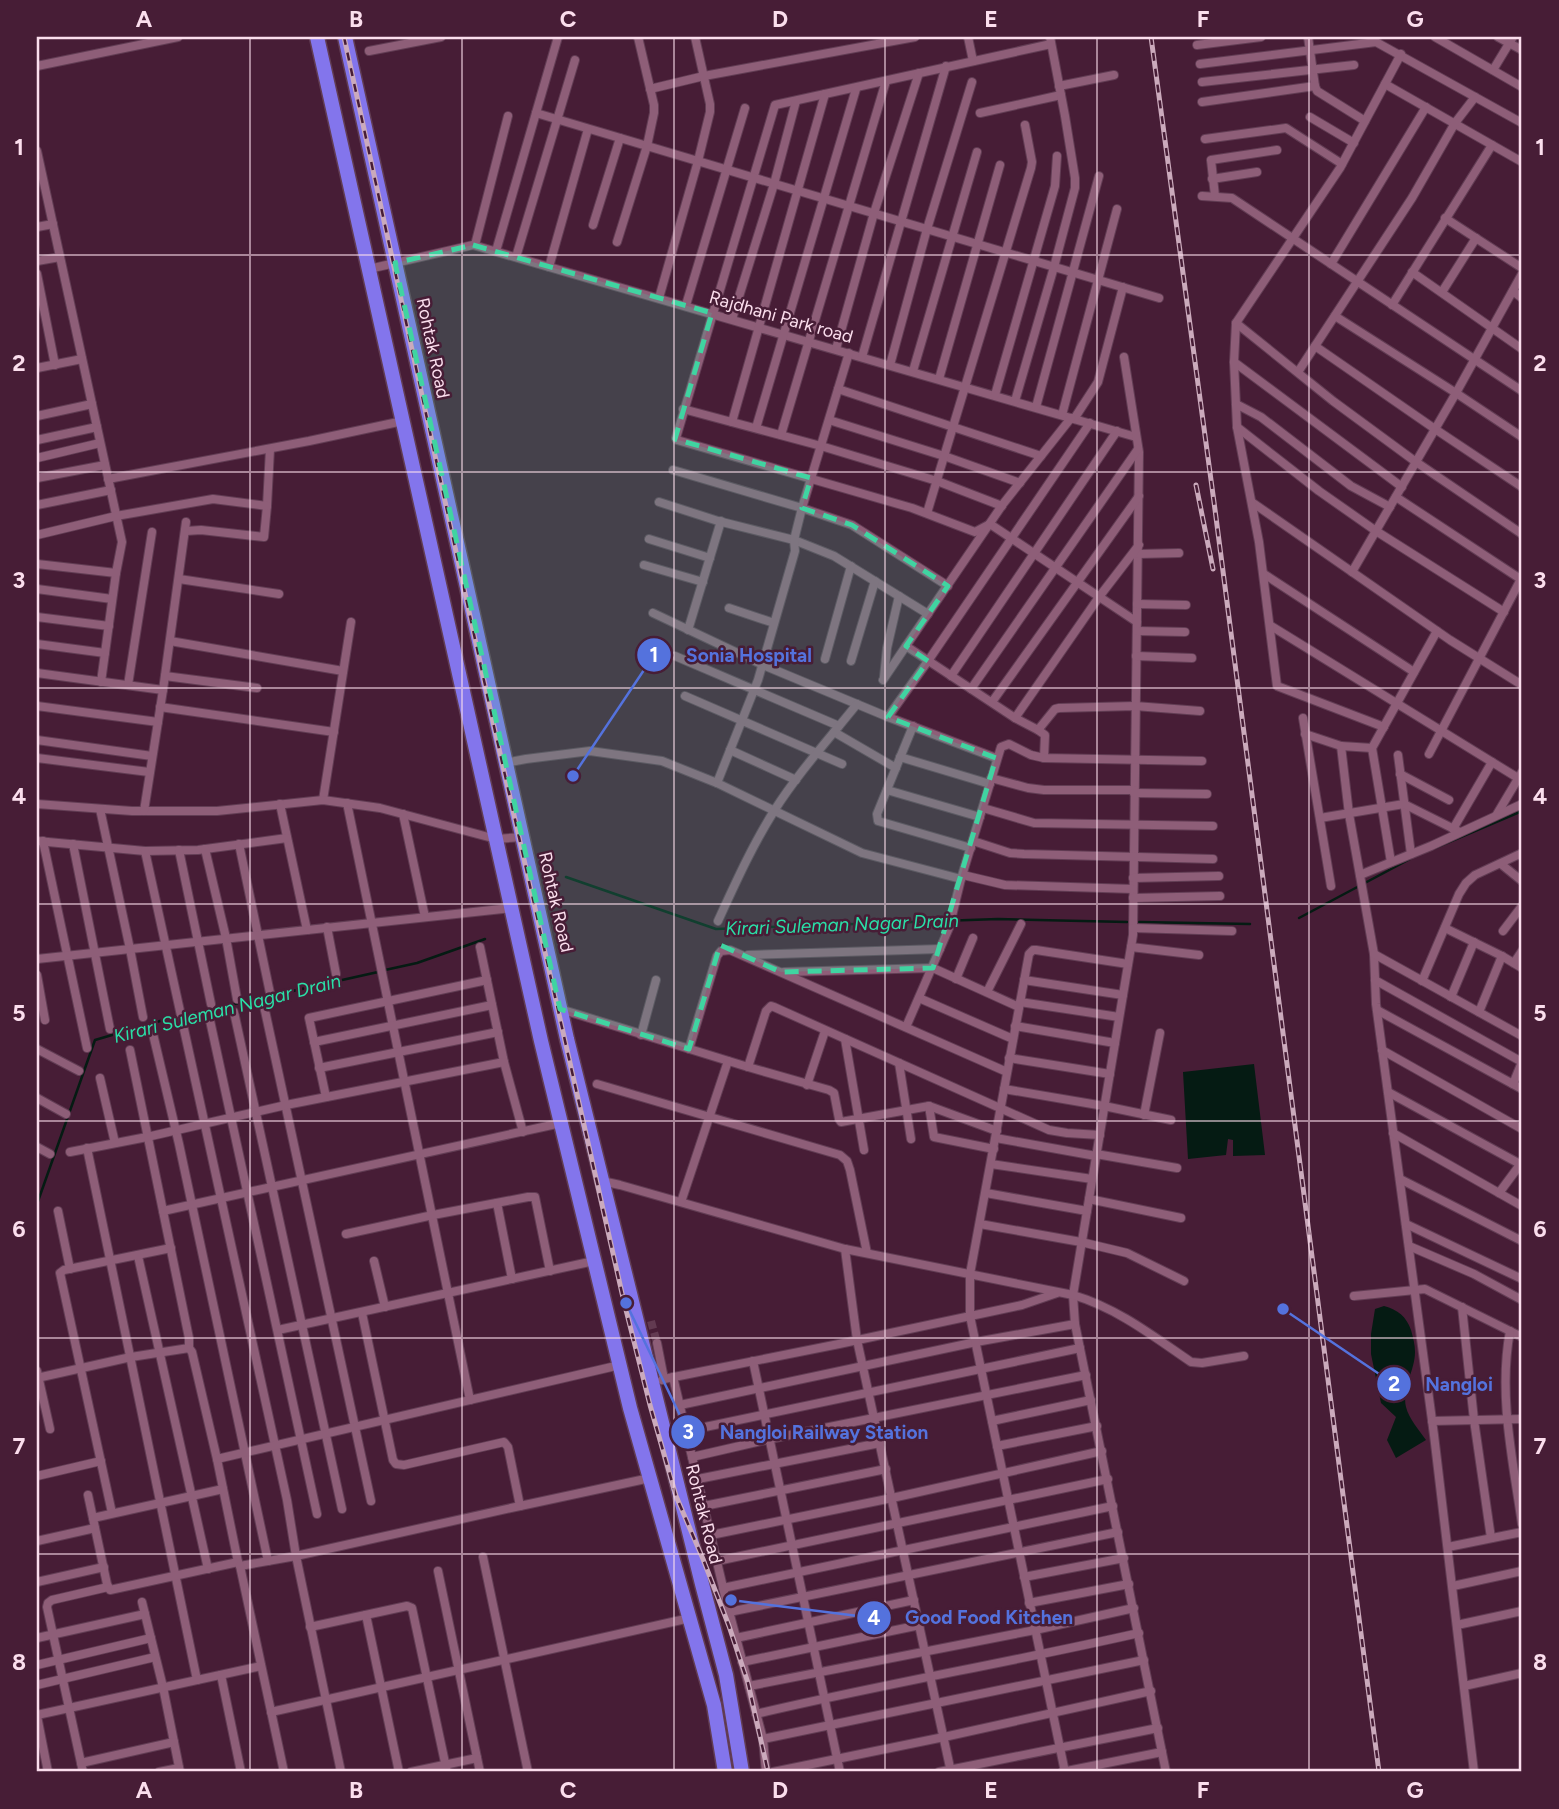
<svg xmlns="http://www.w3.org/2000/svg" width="1559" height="1809" viewBox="0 0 1559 1809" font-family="Figtree,sans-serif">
<rect width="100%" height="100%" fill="#471d36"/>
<!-- water -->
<g fill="#051b13">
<path d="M1254 1064 1265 1155 1233 1156V1140L1228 1139 1226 1155 1188 1159 1183 1072Z"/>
<path d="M1384 1306C1398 1310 1406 1316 1411 1330 1413 1337 1415 1345 1415 1352 1415 1370 1402 1388 1406 1407 1409 1419 1419 1430 1426 1440L1396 1458 1387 1440 1396 1417 1381 1403 1371 1354V1334L1375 1309Z"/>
</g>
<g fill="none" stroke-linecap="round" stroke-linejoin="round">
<!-- stream -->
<g stroke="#051b13" stroke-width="2.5">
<path d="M1435 848 1522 811"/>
<path d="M566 877 716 929 998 919 1127 922"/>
<path d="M1299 918 1410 859"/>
<path d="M1139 922 1250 924"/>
<path d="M385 970 417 963 485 939"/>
<path d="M37 1204 95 1040 167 1019 378 972"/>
</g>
<!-- street-tunnel -->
<path stroke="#623a51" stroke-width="8" stroke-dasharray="8 4" stroke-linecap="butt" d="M651 1321 657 1343"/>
<defs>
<g id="street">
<path d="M968 37 973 61"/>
<path d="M1308 37 1315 86 1317 91 1365 121"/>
<path d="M1435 37 1522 87"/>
<path d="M1498 37 1522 50"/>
<path d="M1051 44 775 105 676 438 677 440 912 508 975 532 990 524 1137 622"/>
<path d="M1197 45 1261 37"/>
<path d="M369 51 441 37"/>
<path d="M1200 64 1376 42 1522 123"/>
<path d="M37 66 178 37"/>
<path d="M1493 70 1513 37"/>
<path d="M1202 82 1354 65"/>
<path d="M1385 84 1522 162"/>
<path d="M1059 86 1114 75"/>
<path d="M650 89 704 76 915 37"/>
<path d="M1202 102 1315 86"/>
<path d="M536 113 1159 298"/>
<path d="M980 113 1061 95"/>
<path d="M1310 117 1354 143"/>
<path d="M1205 139 1286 128 1342 164"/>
<path d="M37 151 122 542 116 573 101 682"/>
<path d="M1212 179 1257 172"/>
<path d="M1202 196 1232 198 1522 391"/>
<path d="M1215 196 1211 160 1277 150"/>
<path d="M1445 218 1522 268"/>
<path d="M593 225 620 138"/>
<path d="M37 227 53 224"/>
<path d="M617 242 647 146 654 113V105L638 37"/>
<path d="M475 245 508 116"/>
<path d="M496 251 558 37"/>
<path d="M516 257 575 60"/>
<path d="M37 261 60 257"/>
<path d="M1331 264 1426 107"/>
<path d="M549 267 588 129"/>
<path d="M369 269 473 245 1136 437"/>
<path d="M1412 272 1522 349"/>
<path d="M37 274 55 365"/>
<path d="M1513 291 1522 298"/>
<path d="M1442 292 1476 238"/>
<path d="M659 298 698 161 710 112V104L695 37"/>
<path d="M686 305 745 108"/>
<path d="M1392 305 1492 145"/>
<path d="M1335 316 1456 393 1522 437"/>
<path d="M732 319 774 184 796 101"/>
<path d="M1236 323 1333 401 1416 462 1522 534"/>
<path d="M1315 346 1435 429 1522 487"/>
<path d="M836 349 874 213 919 73"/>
<path d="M862 357 946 66"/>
<path d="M1124 357 1139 452 1133 935 1073 1295 1075 1324 1166 1772"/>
<path d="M1234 362 1402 487"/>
<path d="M890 365 927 229 972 82"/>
<path d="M37 368 82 359"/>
<path d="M913 371 977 152"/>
<path d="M1298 372 1412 198 1455 123 1475 97"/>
<path d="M939 379 1000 165"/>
<path d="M838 389 1041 456"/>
<path d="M995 395 1055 186 1057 156"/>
<path d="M1015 401 1054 267 1075 188V178L1065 116 1050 37"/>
<path d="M1236 404 1261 417 1351 486 1390 507"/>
<path d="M1036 407 1099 176"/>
<path d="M683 409 821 446 937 481 1002 506"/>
<path d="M1062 415 1117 209"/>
<path d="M37 416 92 404"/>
<path d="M1074 419 1098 382 1123 287"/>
<path d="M829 420 944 456 1020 483"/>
<path d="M732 422 825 94"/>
<path d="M1237 427 1319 491 1376 531 1504 612"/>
<path d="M756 428 856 89"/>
<path d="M781 435 886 81"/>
<path d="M37 440 97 427"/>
<path d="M37 458 100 443"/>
<path d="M673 470 802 508 852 525 948 586"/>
<path d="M37 478 105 465"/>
<path d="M108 479 309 441 403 421"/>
<path d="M1396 497 1522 580"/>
<path d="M659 502 718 521 794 540 834 556 928 614"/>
<path d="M1253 503 1450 640 1522 685"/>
<path d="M37 505 111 490"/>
<path d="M927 513 1031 168 1032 162 1025 125"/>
<path d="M186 531 201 530 264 537 267 506 270 449"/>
<path d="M37 535 116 516 213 499 267 506"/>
<path d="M649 539 710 558"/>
<path d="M1138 554 1179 553"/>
<path d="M37 564 116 573"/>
<path d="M644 565 703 582"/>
<path d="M1352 572 1456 393 1522 274"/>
<path d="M1264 574 1414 672"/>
<path d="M179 579 279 594"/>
<path d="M37 589 112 599"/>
<path d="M1137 604 1186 605"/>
<path d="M729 608 774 623"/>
<path d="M653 613 763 665 888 717 996 758"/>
<path d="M37 617 109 626"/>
<path d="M1271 626 1518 778"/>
<path d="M688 630 721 521"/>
<path d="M1137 631 1185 632"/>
<path d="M170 641 343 671"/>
<path d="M37 644 105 653"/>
<path d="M906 646 1003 504 1071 418"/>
<path d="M675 656 839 726"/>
<path d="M1136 656 1192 658"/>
<path d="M825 659 851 566"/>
<path d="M851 661 875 581"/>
<path d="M37 673 163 690"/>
<path d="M165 676 257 688"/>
<path d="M951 676 1117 431"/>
<path d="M884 677 887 648 899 596"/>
<path d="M883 680 906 646 1015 718 1038 730 1055 709 1059 708 1135 706 1200 711"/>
<path d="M128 685 152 532"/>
<path d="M971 689 1138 449"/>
<path d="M685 696 842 764"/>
<path d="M992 702 1139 496"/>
<path d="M37 706 158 722"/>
<path d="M160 707 334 732"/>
<path d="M888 717 928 661 1090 423"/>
<path d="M1015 718 1099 597 1139 545"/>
<path d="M1303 718 1331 886"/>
<path d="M913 726 877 814 878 821 971 848"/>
<path d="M1384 727 1277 686 1259 542 1237 427 1234 362 1236 323 1340 168 1401 54"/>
<path d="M1038 730 1045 735 1044 758"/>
<path d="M834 732 896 768"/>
<path d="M1305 734 1341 746 1349 814 1374 954 1376 1004 1434 1435 1474 1772"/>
<path d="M37 740 152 756"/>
<path d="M1341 746 1372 748"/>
<path d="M730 750 796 780"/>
<path d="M1429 754 1522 577"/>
<path d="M1398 755 1411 854"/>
<path d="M900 757 990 784"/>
<path d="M37 758 149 772"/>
<path d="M505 763 526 759 590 751 662 761 717 783 862 853 961 879"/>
<path d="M1400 774 1449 800"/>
<path d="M991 778 1028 788 1044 790H1134"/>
<path d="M717 783 758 680 795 551 794 540 802 508 849 353"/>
<path d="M887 790 980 817"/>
<path d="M1134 793 1207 794"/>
<path d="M323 800 351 622"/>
<path d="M347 803 470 1400"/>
<path d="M37 804 132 811H217L323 800 380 808 496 839 522 837"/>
<path d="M280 804 307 930"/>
<path d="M983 808 1034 823 1213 826"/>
<path d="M100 809 130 949 143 1017"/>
<path d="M144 811 163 690 186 522"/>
<path d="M403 814 425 917"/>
<path d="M1497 814 1522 772"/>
<path d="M1320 818 1404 804 1460 832"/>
<path d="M1453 829 1492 762"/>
<path d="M37 841 145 851 198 850 287 838"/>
<path d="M43 841 87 1048"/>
<path d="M973 841 1010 853 1024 854 1213 859"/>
<path d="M73 844 110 1029"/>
<path d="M239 844 270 993"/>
<path d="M205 849 226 938 237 999"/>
<path d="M179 850 211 1004"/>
<path d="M145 851 287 1500 296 1556 341 1772"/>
<path d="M1391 862 1372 748 1437 631"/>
<path d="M1501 864 1522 881"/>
<path d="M963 875 1005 885 1133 889"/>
<path d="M1360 875 1431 846 1522 804"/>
<path d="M1133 878 1219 876"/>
<path d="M1133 898 1220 896"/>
<path d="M718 921C735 884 752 846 774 811 798 773 829 739 857 704"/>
<path d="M327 927 336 974"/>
<path d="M1133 928 1232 931"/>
<path d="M1445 928 1502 956 1522 968"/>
<path d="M1503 931 1522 906"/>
<path d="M480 947 504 1062"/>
<path d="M1131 947 1199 955"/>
<path d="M1374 954 1522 1036"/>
<path d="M748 955 940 949"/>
<path d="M37 959 511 908"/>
<path d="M1514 963 1522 951"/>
<path d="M784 972 933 968 1019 1007"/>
<path d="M37 975 45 1020"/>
<path d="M956 979 973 938"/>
<path d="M1024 980 1123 995"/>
<path d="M1375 980 1522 1062"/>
<path d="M1422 981 1459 894 1466 883 1475 875 1522 853"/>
<path d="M987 992 1021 924"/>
<path d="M1451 997 1474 942"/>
<path d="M919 998 1013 1039"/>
<path d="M1020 1002 1119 1017"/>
<path d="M264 1006 371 1501"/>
<path d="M560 1009 748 1067 829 1090 834 1093 839 1119 841 1122 929 1106 997 1131"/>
<path d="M1377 1010 1522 1089"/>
<path d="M234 1012 342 1509"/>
<path d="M1479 1012 1502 956"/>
<path d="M209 1016 317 1514"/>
<path d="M1015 1026 1115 1043"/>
<path d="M906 1027 949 928 961 879 1001 747 1009 744 1031 755 1044 758 1202 761"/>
<path d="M153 1034 179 1144 268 1561"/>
<path d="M641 1035 656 980"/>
<path d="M845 1039 864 1150"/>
<path d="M314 1042 492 1005"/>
<path d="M37 1049 79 1071"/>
<path d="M689 1049 717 956 721 951 730 950 1007 1072"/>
<path d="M130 1050 189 1338V1348"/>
<path d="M1382 1050 1522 1129"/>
<path d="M1009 1058 1110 1074"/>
<path d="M899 1063 911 1139"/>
<path d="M748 1067 766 1011 771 1006 774 1007 1049 1130 1067 1133 1100 1135"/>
<path d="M319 1068 498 1032"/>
<path d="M100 1078 115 1143"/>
<path d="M597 1084 840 1155 847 1161 850 1170 867 1253"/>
<path d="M1513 1084 1522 1062"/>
<path d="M807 1085 825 1031"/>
<path d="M1004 1089 1104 1106 1171 1120"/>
<path d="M1388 1092 1520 1164"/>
<path d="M326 1097 309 1018 487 980"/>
<path d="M37 1098 66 1114"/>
<path d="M929 1106 934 1137 994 1149"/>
<path d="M1144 1115 1160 1033"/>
<path d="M1393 1133 1522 1206"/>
<path d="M996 1138 1096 1156"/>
<path d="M37 1147 50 1154"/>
<path d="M87 1148 197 1680"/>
<path d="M70 1152 147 1137 286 1105 504 1062 523 1132"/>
<path d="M1096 1154 1177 1168"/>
<path d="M991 1164 1092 1179"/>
<path d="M1400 1179 1522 1241"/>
<path d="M602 1181 620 1185 845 1249 1073 1295C1117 1308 1153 1336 1191 1362L1202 1363 1244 1356"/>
<path d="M986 1193 1087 1211"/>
<path d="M1499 1193 1522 1162"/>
<path d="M1089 1199 1181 1218"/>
<path d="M681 1202 728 1061"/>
<path d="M497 1203 512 1279"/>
<path d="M58 1211 70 1269"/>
<path d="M163 1211 561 1123"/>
<path d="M980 1224 1081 1242 1127 1253 1184 1281"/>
<path d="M1406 1224 1522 1279"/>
<path d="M346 1234 433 1215 528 1197H535L550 1271"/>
<path d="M1409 1246 1474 1274 1522 1300"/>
<path d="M845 1249 857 1340 951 1772"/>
<path d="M138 1256 208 1569"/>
<path d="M374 1261 385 1307"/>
<path d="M1354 1296 1425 1289 1522 1337"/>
<path d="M1462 1307 1474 1420 1491 1538"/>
<path d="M362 1313 393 1460 396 1464 404 1465 504 1442 508 1447 520 1506"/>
<path d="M278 1330 594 1261"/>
<path d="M1510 1331C1498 1395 1513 1461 1522 1524"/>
<path d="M657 1343 664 1379 662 1380"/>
<path d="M753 1361 840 1772"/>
<path d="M37 1371 50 1429"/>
<path d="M673 1377 726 1600 763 1739 766 1772"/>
<path d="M37 1378 131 1357 189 1348 192 1352 217 1459 238 1562 240 1566 296 1556 520 1506 650 1478"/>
<path d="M664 1379 839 1344 1022 1305 1057 1293"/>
<path d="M680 1405 976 1342 1075 1324"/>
<path d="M992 1421 1091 1400"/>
<path d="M1432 1421 1522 1419"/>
<path d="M686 1431 1080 1348"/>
<path d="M997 1446 1097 1426"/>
<path d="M692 1457 770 1439 1086 1375"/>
<path d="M217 1459 620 1365"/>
<path d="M37 1476 101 1461"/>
<path d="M698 1479 880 1443"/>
<path d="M88 1495 107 1584 110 1590 238 1562"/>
<path d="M704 1506 886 1469"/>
<path d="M112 1513 60 1273 64 1270 171 1248"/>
<path d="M93 1518 223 1489"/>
<path d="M711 1535 892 1498 1102 1451"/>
<path d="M37 1541 95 1528"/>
<path d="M1448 1547 1522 1532"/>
<path d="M483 1557 528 1772"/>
<path d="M717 1561 1108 1479"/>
<path d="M240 1566 284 1772"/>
<path d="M438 1571 480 1772"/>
<path d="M1024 1577 1124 1558"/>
<path d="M37 1582 104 1567"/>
<path d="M1453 1586 1522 1571"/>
<path d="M723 1588 1113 1506"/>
<path d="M142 1602 163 1687 180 1772"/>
<path d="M1029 1603 1129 1584"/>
<path d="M729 1612 1118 1532"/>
<path d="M366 1615 399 1772"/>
<path d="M1457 1625 1522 1611"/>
<path d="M310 1627 407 1606 412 1608 447 1772"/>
<path d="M37 1638 145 1614"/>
<path d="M736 1638 914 1600"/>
<path d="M742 1662 920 1625"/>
<path d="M37 1665 151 1638"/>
<path d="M221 1675 241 1772"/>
<path d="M37 1685 155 1657"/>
<path d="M749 1686 1035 1630 1134 1608"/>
<path d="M1464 1686 1522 1673"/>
<path d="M271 1712 690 1618"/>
<path d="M756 1714C883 1684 1012 1662 1139 1633"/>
<path d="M37 1715 261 1666"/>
<path d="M37 1716 48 1772"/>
<path d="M763 1739 1144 1660"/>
<path d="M81 1763 174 1742"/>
<path d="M83 1772 47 1607 48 1603 52 1600 108 1587"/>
<path d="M159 1772 179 1768"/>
<path d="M411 1772 477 1758"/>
<path d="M773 1772 944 1737 1151 1691"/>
<path d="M939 1772 1158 1728"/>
<path d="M1062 1772 1162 1752"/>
<path d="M1065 1772 970 1316V1274L1029 954 1033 950H1036L1128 964"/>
</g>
<g id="highway">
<path d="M317 37 541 1041 630 1408 714 1705 725 1772"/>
<path d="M345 37 567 1039 702 1584 726 1675 742 1772"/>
</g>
</defs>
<!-- street casing -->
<use href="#street" stroke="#623d54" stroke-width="10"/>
<!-- highway casing -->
<use href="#highway" stroke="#623d54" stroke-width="17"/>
<!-- street -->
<use href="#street" stroke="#8e5e78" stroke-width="8"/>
<!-- highway -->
<use href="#highway" stroke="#8375ec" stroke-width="14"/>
<defs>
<g id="rail">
<path d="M344 37 495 731 624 1302 650 1405 676 1496 703 1559 729 1626 748 1683 768 1772"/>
<path d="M1151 37 1214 502 1379 1772"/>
<path d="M1196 485 1213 569"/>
</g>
</defs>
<!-- rail casing -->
<use href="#rail" stroke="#cbaabc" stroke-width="5"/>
<!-- rail -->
<use href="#rail" stroke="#471d36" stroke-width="2.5" stroke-dasharray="8" stroke-linecap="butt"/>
</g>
<!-- marked area -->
<path fill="#40d4a1" fill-opacity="0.2" stroke="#40d4a1" stroke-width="5" stroke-dasharray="14 9" stroke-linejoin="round" d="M473 245 712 313 675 439 811 478 802 508 852 525 948 586 906 646 928 661 888 717 996 758 933 968 781 972 720 945 689 1049 560 1009 395 263Z"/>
<!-- grid -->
<path fill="none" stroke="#fbdeed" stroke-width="2" stroke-opacity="0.55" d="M250 37V1772M462 37V1772M674 37V1772M885 37V1772M1097 37V1772M1309 37V1772M37 255H1522M37 472H1522M37 688H1522M37 904H1522M37 1121H1522M37 1338H1522M37 1554H1522"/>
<g text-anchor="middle" stroke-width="5" stroke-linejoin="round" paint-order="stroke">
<!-- street labels -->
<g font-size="18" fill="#fbdeed" stroke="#471d36">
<text transform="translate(781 317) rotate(16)" y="6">Rajdhani Park road</text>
<text transform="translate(433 348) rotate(78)" y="6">Rohtak Road</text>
<text transform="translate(556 902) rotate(77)" y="6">Rohtak Road</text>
<text transform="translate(704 1514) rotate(76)" y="6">Rohtak Road</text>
</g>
<!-- water labels -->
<g font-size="19" font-style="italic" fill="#2adfa7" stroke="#471d36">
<text transform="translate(842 924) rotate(-2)" y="7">Kirari Suleman Nagar Drain</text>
<text transform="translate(227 1008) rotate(-14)" y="7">Kirari Suleman Nagar Drain</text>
</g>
</g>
<!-- callouts -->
<path fill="none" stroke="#5472dd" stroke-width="2.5" d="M573 776L654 655M1283 1309L1394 1384M626 1303L688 1432M731 1600L874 1618"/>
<g fill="#5472dd" stroke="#471d36" stroke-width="2.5">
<circle cx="573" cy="776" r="7"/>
<circle cx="1283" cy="1309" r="7"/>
<circle cx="626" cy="1303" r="7"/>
<circle cx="731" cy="1600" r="7"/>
<circle cx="654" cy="655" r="18"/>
<circle cx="1394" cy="1384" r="18"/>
<circle cx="688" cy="1432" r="18"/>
<circle cx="874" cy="1618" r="18"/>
</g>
<g font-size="21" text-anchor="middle" font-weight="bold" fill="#fff">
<text x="654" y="662">1</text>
<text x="1394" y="1391">2</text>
<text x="688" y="1439">3</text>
<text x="874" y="1625">4</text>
</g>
<g font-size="19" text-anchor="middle" font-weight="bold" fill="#5472dd" stroke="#471d36" stroke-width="5" stroke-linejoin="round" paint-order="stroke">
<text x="749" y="662">Sonia Hospital</text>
<text x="1459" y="1391">Nangloi</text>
<text x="824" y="1439">Nangloi Railway Station</text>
<text x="989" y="1624">Good Food Kitchen</text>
</g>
<!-- border -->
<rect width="1559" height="1809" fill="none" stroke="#471d36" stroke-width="77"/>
<rect x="38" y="38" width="1482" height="1732" fill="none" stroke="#fbdeed" stroke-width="2.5"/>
<g font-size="23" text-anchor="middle" font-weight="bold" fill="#fbdeed">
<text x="144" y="27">A</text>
<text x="356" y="27">B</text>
<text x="568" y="27">C</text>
<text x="780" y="27">D</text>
<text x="991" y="27">E</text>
<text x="1203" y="27">F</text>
<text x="1415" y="27">G</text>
<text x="19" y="155">1</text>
<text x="1540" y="155">1</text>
<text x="19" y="371">2</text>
<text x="1540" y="371">2</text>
<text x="19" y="588">3</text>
<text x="1540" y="588">3</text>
<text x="19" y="804">4</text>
<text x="1540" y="804">4</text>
<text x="19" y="1021">5</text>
<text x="1540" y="1021">5</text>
<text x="19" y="1237">6</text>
<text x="1540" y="1237">6</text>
<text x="19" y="1454">7</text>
<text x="1540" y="1454">7</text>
<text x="19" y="1670">8</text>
<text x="1540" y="1670">8</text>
<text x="144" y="1798">A</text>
<text x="356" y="1798">B</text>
<text x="568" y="1798">C</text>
<text x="780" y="1798">D</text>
<text x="991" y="1798">E</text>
<text x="1203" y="1798">F</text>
<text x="1415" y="1798">G</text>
</g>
</svg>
